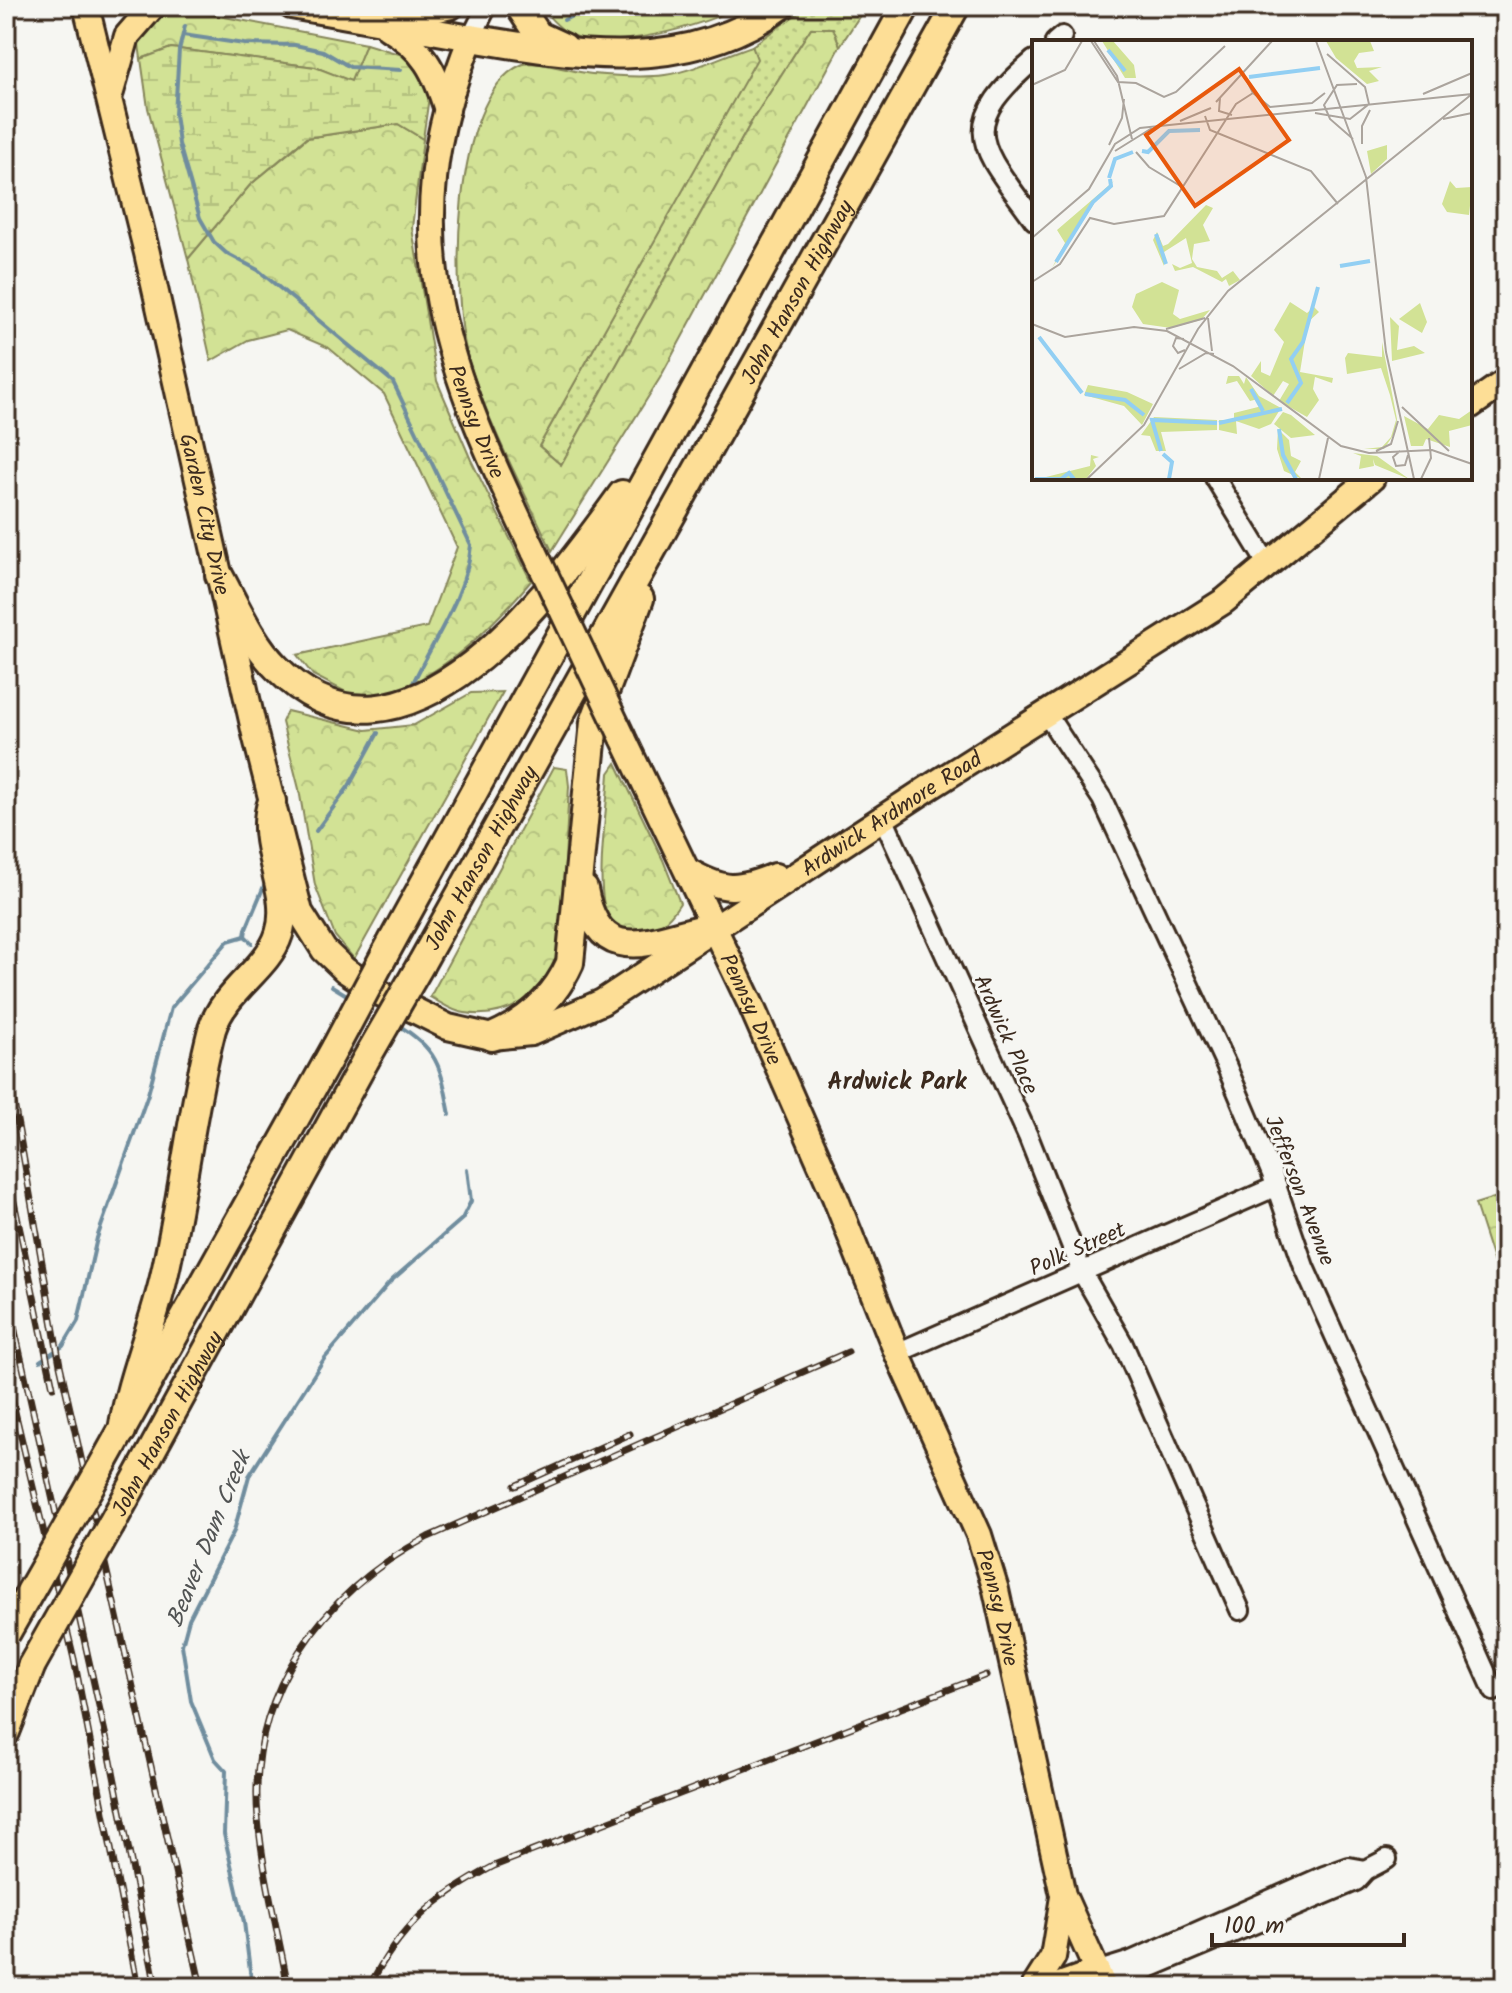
<svg xmlns="http://www.w3.org/2000/svg" width="1512" height="1993" viewBox="0 0 1512 1993" font-family="Kalam,sans-serif">
<defs>
<pattern id="grass-dots" width="8" height="8" patternUnits="userSpaceOnUse" patternTransform="scale(2)"><rect width="8" height="8" fill="#d2e295"/><path d="M2 2h.1M6 6h.1" fill="none" stroke="#b5c280" stroke-width="1.8" stroke-linecap="round"/></pattern>
<pattern id="forest-crowns" width="20" height="18" patternUnits="userSpaceOnUse" patternTransform="scale(2)"><rect width="20" height="18" fill="#d2e295"/><path d="M2 6a3 3 0 1 1 6 0M12 15a3 3 0 1 1 6 0" fill="none" stroke="#b5c280"/></pattern>
<pattern id="wetland-marsh" width="20" height="14" patternUnits="userSpaceOnUse" patternTransform="scale(2)"><rect width="20" height="14" fill="#d2e295"/><path d="M1 5h8M5 5V1M11 12h8M15 12V8" fill="none" stroke="#b5c280"/></pattern>
</defs>
<rect width="100%" height="100%" fill="#f6f6f2"/>
<filter id="ink" filterUnits="userSpaceOnUse"><feTurbulence type="fractalNoise" baseFrequency=".0125" numOctaves="2"/><feDisplacementMap in="SourceGraphic" scale="16" xChannelSelector="R" yChannelSelector="G"/><feConvolveMatrix kernelMatrix="1 2 1 2 8 2 1 2 1" color-interpolation-filters="sRGB"/></filter>
<g filter="url(#ink)">
<!-- grass -->
<path fill="url(#grass-dots)" stroke="#86865a" stroke-width="2" d="M808 6H866L840 46 833 28H811L753 119 561 465 539 446 756 59 752 46Z"/>
<!-- forest -->
<g fill="url(#forest-crowns)" stroke="#86865a" stroke-width="2">
<path d="M540 6H739C707 26 606 52 572 35 560 30 548 16 540 6Z"/>
<path d="M170 12H198L366 44 352 82 315 67 171 48 141 59 138 37 147 25Z"/>
<path d="M811 28H833L840 46 660 378 552 551C523 489 490 428 469 362 450 298 451 96 521 65 534 58 575 73 592 74 614 76 643 78 665 75 694 71 724 55 752 46L757 59 539 446 561 465 753 119Z"/>
<path d="M398 124 423 139 412 228 437 381 471 460 531 581C484 636 435 684 363 701L313 675 297 655 427 627 457 547 384 394 329 348 287 330 248 340 211 361 188 259 250 185 307 138Z"/>
<path d="M503 692 354 959 335 936 315 885 299 789 282 722 287 711 366 730 414 725 471 693Z"/>
<path d="M616 763 663 860 680 903C670 919 655 933 636 934 622 935 608 922 605 909 596 876 607 810 609 773Z"/>
<path d="M554 767 567 769 569 786 560 955C544 994 509 1020 465 1013 453 1012 440 1002 430 997Z"/>
<path d="M1506 1194V1300L1475 1204Z"/>
</g>
<!-- wetland -->
<path fill="url(#wetland-marsh)" stroke="#86865a" stroke-width="2" d="M366 44 416 59 430 90 423 139 398 124 306 138 250 185 188 259 148 108 141 59 171 48 315 67 351 81Z"/>
<g fill="none" stroke-linecap="round" stroke-linejoin="round">
<!-- stream -->
<g stroke="#6f8d9e" stroke-width="4">
<path d="M564 20 592 6"/>
<path d="M185 26 179 50 175 114 179 144 200 218 214 242 226 253 258 270 393 382 471 545C467 594 434 639 413 683"/>
<path d="M183 35 244 44 295 45 323 51 350 67 401 70"/>
<path d="M316 831 349 786 378 733"/>
<path d="M252 943 245 936 246 929 266 881"/>
<path d="M332 986 350 997"/>
<path d="M396 1024C439 1049 441 1068 450 1115"/>
<path d="M40 1361 63 1346 78 1321 97 1238 148 1094 171 1008 228 941 245 936"/>
<path d="M252 1987 244 1922 224 1834 226 1771 215 1759 191 1701 182 1645 189 1619 234 1531 249 1476 324 1359 391 1281 462 1219 471 1201 467 1169"/>
</g>
<defs>
<g id="minor">
<path d="M471 38 487 6"/>
<path d="M1055 42 1062 36"/>
<path d="M1034 60C954 128 981 146 1034 220"/>
<path d="M1215 478 1268 565"/>
<path d="M1047 715 1102 799 1226 1065 1272 1174 1304 1267 1494 1691"/>
<path d="M883 818 1028 1136 1082 1272 1123 1344 1240 1610"/>
<path d="M897 1353 1277 1186"/>
<path d="M1096 1972 1131 1961 1324 1876 1349 1867 1366 1870"/>
<path d="M1104 1987 1356 1881 1366 1870 1387 1859"/>
</g>
<g id="major">
<path id="s1" d="M86 6 147 253 255 734 300 912 324 950 345 970 378 992 448 1027 492 1037 531 1033 602 1002 927 789 1224 601 1372 478"/>
<path id="s2" d="M291 6 471 38C389 237 448 372 535 553"/>
<path d="M398 18 451 6"/>
<path d="M388 28C424 49 435 71 447 110"/>
<path d="M111 92 127 36 153 6"/>
<path d="M1470 406 1506 381"/>
<path id="s3" d="M623 738 751 1005 835 1197 897 1353 979 1535 996 1590 1063 1895 1104 1987"/>
<path d="M688 871C725 892 737 891 775 876"/>
<path d="M1034 1987 1053 1957 1063 1897"/>
<path d="M1054 1987 1096 1972"/>
</g>
<g id="highway">
<path d="M519 6 538 35 564 47"/>
<path d="M471 38C577 56 687 74 781 6"/>
<path d="M219 575C236 606 251 642 277 668 404 797 555 587 622 494"/>
<path d="M584 889C600 976 659 935 715 926"/>
<path d="M385 954 906 6"/>
<path id="s4" d="M421 964 956 6"/>
<path d="M492 1037C527 1022 554 999 570 963L594 722 640 599"/>
<path d="M122 1431C130 1378 152 1329 164 1277 183 1195 191 1110 212 1029 225 989 268 969 279 934 293 890 256 845 272 801"/>
<path d="M99 1471 336 1046"/>
<path id="s5" d="M111 1525 365 1061"/>
<path d="M6 1732 32 1665"/>
</g>
</defs>
<!-- minor casing -->
<use href="#minor" stroke="#3b2a1e" stroke-width="24"/>
<!-- major casing -->
<use href="#major" stroke="#3b2a1e" stroke-width="30"/>
<!-- highway casing -->
<use href="#highway" stroke="#3b2a1e" stroke-width="32"/>
<!-- minor -->
<use href="#minor" stroke="#f6f6f2" stroke-width="18"/>
<!-- major -->
<use href="#major" stroke="#fdde96" stroke-width="24"/>
<!-- highway -->
<use href="#highway" stroke="#fdde96" stroke-width="26"/>
<defs>
<g id="rail">
<path d="M6 1058 60 1365 201 1987"/>
<path d="M6 1164 53 1387"/>
<path d="M6 1291 108 1746 156 1987"/>
<path d="M6 1374 74 1659 138 1987"/>
<path d="M515 1486 630 1434"/>
<path d="M288 1987C278 1931 263 1875 258 1818 247 1694 322 1592 428 1537L848 1352"/>
<path d="M369 1987C400 1926 434 1898 494 1866L986 1675"/>
</g>
</defs>
<!-- rail casing -->
<use href="#rail" stroke="#3b2a1e" stroke-width="7"/>
<!-- rail -->
<use href="#rail" stroke="#f6f6f2" stroke-width="4" stroke-dasharray="12" stroke-linecap="butt"/>
<defs>
<path id="major-bridge" d="M535 553 623 738"/>
<g id="highway-bridge">
<path d="M336 1046 385 954"/>
<path d="M365 1061 421 964"/>
<path d="M6 1634 99 1471"/>
<path d="M32 1665 111 1525"/>
</g>
</defs>
<!-- major-bridge casing -->
<use href="#major-bridge" stroke="#3b2a1e" stroke-width="30" stroke-linecap="butt"/>
<!-- highway-bridge casing -->
<use href="#highway-bridge" stroke="#3b2a1e" stroke-width="32" stroke-linecap="butt"/>
<!-- major-bridge -->
<use href="#major-bridge" stroke="#fdde96" stroke-width="24"/>
<!-- highway-bridge -->
<use href="#highway-bridge" stroke="#fdde96" stroke-width="26"/>
</g>
</g>
<g text-anchor="middle" stroke-width="6" stroke-linejoin="round" paint-order="stroke">
<!-- street labels -->
<g font-size="22" fill="#3b2a1e" stroke="#f6f6f2">
<text dy="8" stroke="none"><textPath href="#s4" startOffset="770">John Hanson Highway</textPath></text>
<text dy="8" stroke="none"><textPath href="#s2" startOffset="578">Pennsy Drive</textPath></text>
<text dy="8" stroke="none"><textPath href="#s1" startOffset="522">Garden City Drive</textPath></text>
<text dy="8" stroke="none"><textPath href="#s1" startOffset="1630">Ardwick Ardmore Road</textPath></text>
<text dy="8" stroke="none"><textPath href="#s4" startOffset="122">John Hanson Highway</textPath></text>
<text dy="8" stroke="none"><textPath href="#s3" startOffset="300">Pennsy Drive</textPath></text>
<text transform="translate(1007 1034) rotate(66)" y="8">Ardwick Place</text>
<text transform="translate(1301 1190) rotate(69)" y="8">Jefferson Avenue</text>
<text transform="translate(1077 1248) rotate(-24)" y="8">Polk Street</text>
<text dy="8" stroke="none"><textPath href="#s5" startOffset="116">John Hanson Highway</textPath></text>
<text dy="8" stroke="none"><textPath href="#s3" startOffset="948">Pennsy Drive</textPath></text>
</g>
<!-- neighbourhood labels -->
<g font-size="24" font-weight="bold" fill="#3b2a1e" stroke="#f6f6f2">
<text x="897" y="1089">Ardwick Park</text>
</g>
<!-- water labels -->
<g font-size="24" font-style="italic" fill="#515353" stroke="#f6f6f2">
<text transform="translate(208 1539) rotate(-68)" y="8">Beaver Dam Creek</text>
</g>
</g>
<!-- overview -->
<g transform="translate(1032 40)">
<rect width="440" height="440" fill="#f6f6f2"/>
<path d="M70 1H81L102 25 104 38H93ZM294 1H338L342 11 327 13 322 21 325 28 350 27 337 31 347 41 335 44 304 18ZM355 105V119L339 134 335 111ZM82 141 65 159 20 228 33 203 25 190ZM418 141 424 148 440 147 437 175 415 172 410 164ZM174 165 181 168 171 185 178 201 162 204 160 219 165 227 185 231 190 238 201 231 208 240 197 246 194 239 190 242 161 227 143 231 140 224 148 228 160 223 154 198 132 212V226L121 200 125 192 131 206 136 204ZM130 242 147 250 141 274 148 279 178 270 169 280 139 288 111 284 100 267 104 254ZM258 262 275 273 282 267 287 272 276 282 268 332 301 338 300 343 283 337 281 349 287 360 275 377 247 361 257 344 251 341 241 356 219 336 229 321V332L238 336 252 302 242 290ZM388 263 395 282 390 293 367 279ZM358 277 367 286 365 310 382 306 393 313 360 321ZM350 302 365 379 364 391 352 409H332L350 407 359 397 364 380 358 355 349 328 315 334 313 318 316 313 350 317ZM196 336H207L212 344 214 337 227 356 249 368 239 384 227 389 204 381 205 394 187 390V380H202V373L230 366 226 359 218 361 205 341 194 344ZM56 345 95 352 121 364 110 385 92 366 52 355ZM440 370V385L417 391 418 407 394 399 391 406H379L372 376 396 389 407 375 427 379ZM251 372 259 375 283 395 259 398 242 384ZM122 377 185 380V390L129 392 134 411H124L118 396 109 395ZM246 389 257 400 259 416 269 421 263 432 270 439 252 431 245 409ZM321 413 345 416 377 439 343 425 341 419 342 426 327 429 329 416ZM59 415 67 417 61 419 64 426 54 439H6L58 426Z" fill="#d2e295"/>
<path fill="none" stroke="#92cff3" stroke-width="4" d="M76 10 93 31M217 37 288 28M110 111 116 112 137 91 168 90M77 138 83 119 101 112M124 194 134 224M24 222 61 162 79 146 78 139M308 226 338 221M7 297 50 353M219 349 231 371M53 354 93 360 112 375M255 363 269 343 259 319 271 302 286 247M187 383 250 369M247 389 251 415 264 439M129 411 120 380 185 383M131 414 140 422 137 439M3 439H29L37 433 42 439"/>
<path fill="none" stroke="#aba49d" stroke-width="2" d="M59 1 86 42 104 43 132 57 144 52 193 6M62 1 85 36 100 99M284 1 334 137 354 312 382 439M0 45 33 30 50 1M221 53 238 67 280 63 293 53M391 54 440 33M188 58 187 71 200 75M184 62 240 1M283 73 318 79 337 64 333 47 295 14M173 76 178 90 279 131 306 164M411 79 440 73M148 81 179 68M321 99 298 79 292 65 305 45 325 44M330 104V86L338 70M77 105 90 78 92 59M83 111 120 88M104 112 117 127 150 147M0 198 57 149 83 104 108 88 440 54M0 242 28 224 58 178 82 184 132 176 204 64 221 53 211 33M176 278 180 311M0 284 33 297 102 287 135 291 201 326 309 406 337 413 400 410 440 424M134 289 173 278M152 299 144 298 141 306 146 313 153 310M147 329 174 313 182 314M370 367 417 411M344 411 359 404 366 381M368 411 361 417 364 426 373 425 376 415M55 439 112 385 166 289 196 251 440 54M287 439 296 398M389 439 399 418 397 398"/>
<path fill="#e8590c" fill-opacity="0.15" stroke="#e8590c" stroke-width="4" d="M207 29 257 100 163 166 114 95Z"/>
<rect width="440" height="440" fill="none" stroke="#3b2a1e" stroke-width="4"/>
</g>
<!-- margin -->
<rect width="1512" height="1993" fill="none" stroke="#f6f6f2" stroke-width="32"/>
<rect x="16" y="16" width="1480" height="1961" fill="none" stroke="#3b2a1e" stroke-width="3" filter="url(#ink)"/>
<!-- scale -->
<path d="M1212 1933v12h192v-12" fill="none" stroke="#3b2a1e" stroke-width="4"/>
<text x="1224" y="1933" font-size="24" fill="#3b2a1e" stroke="#f6f6f2" stroke-width="6" paint-order="stroke">100 m</text>
</svg>
